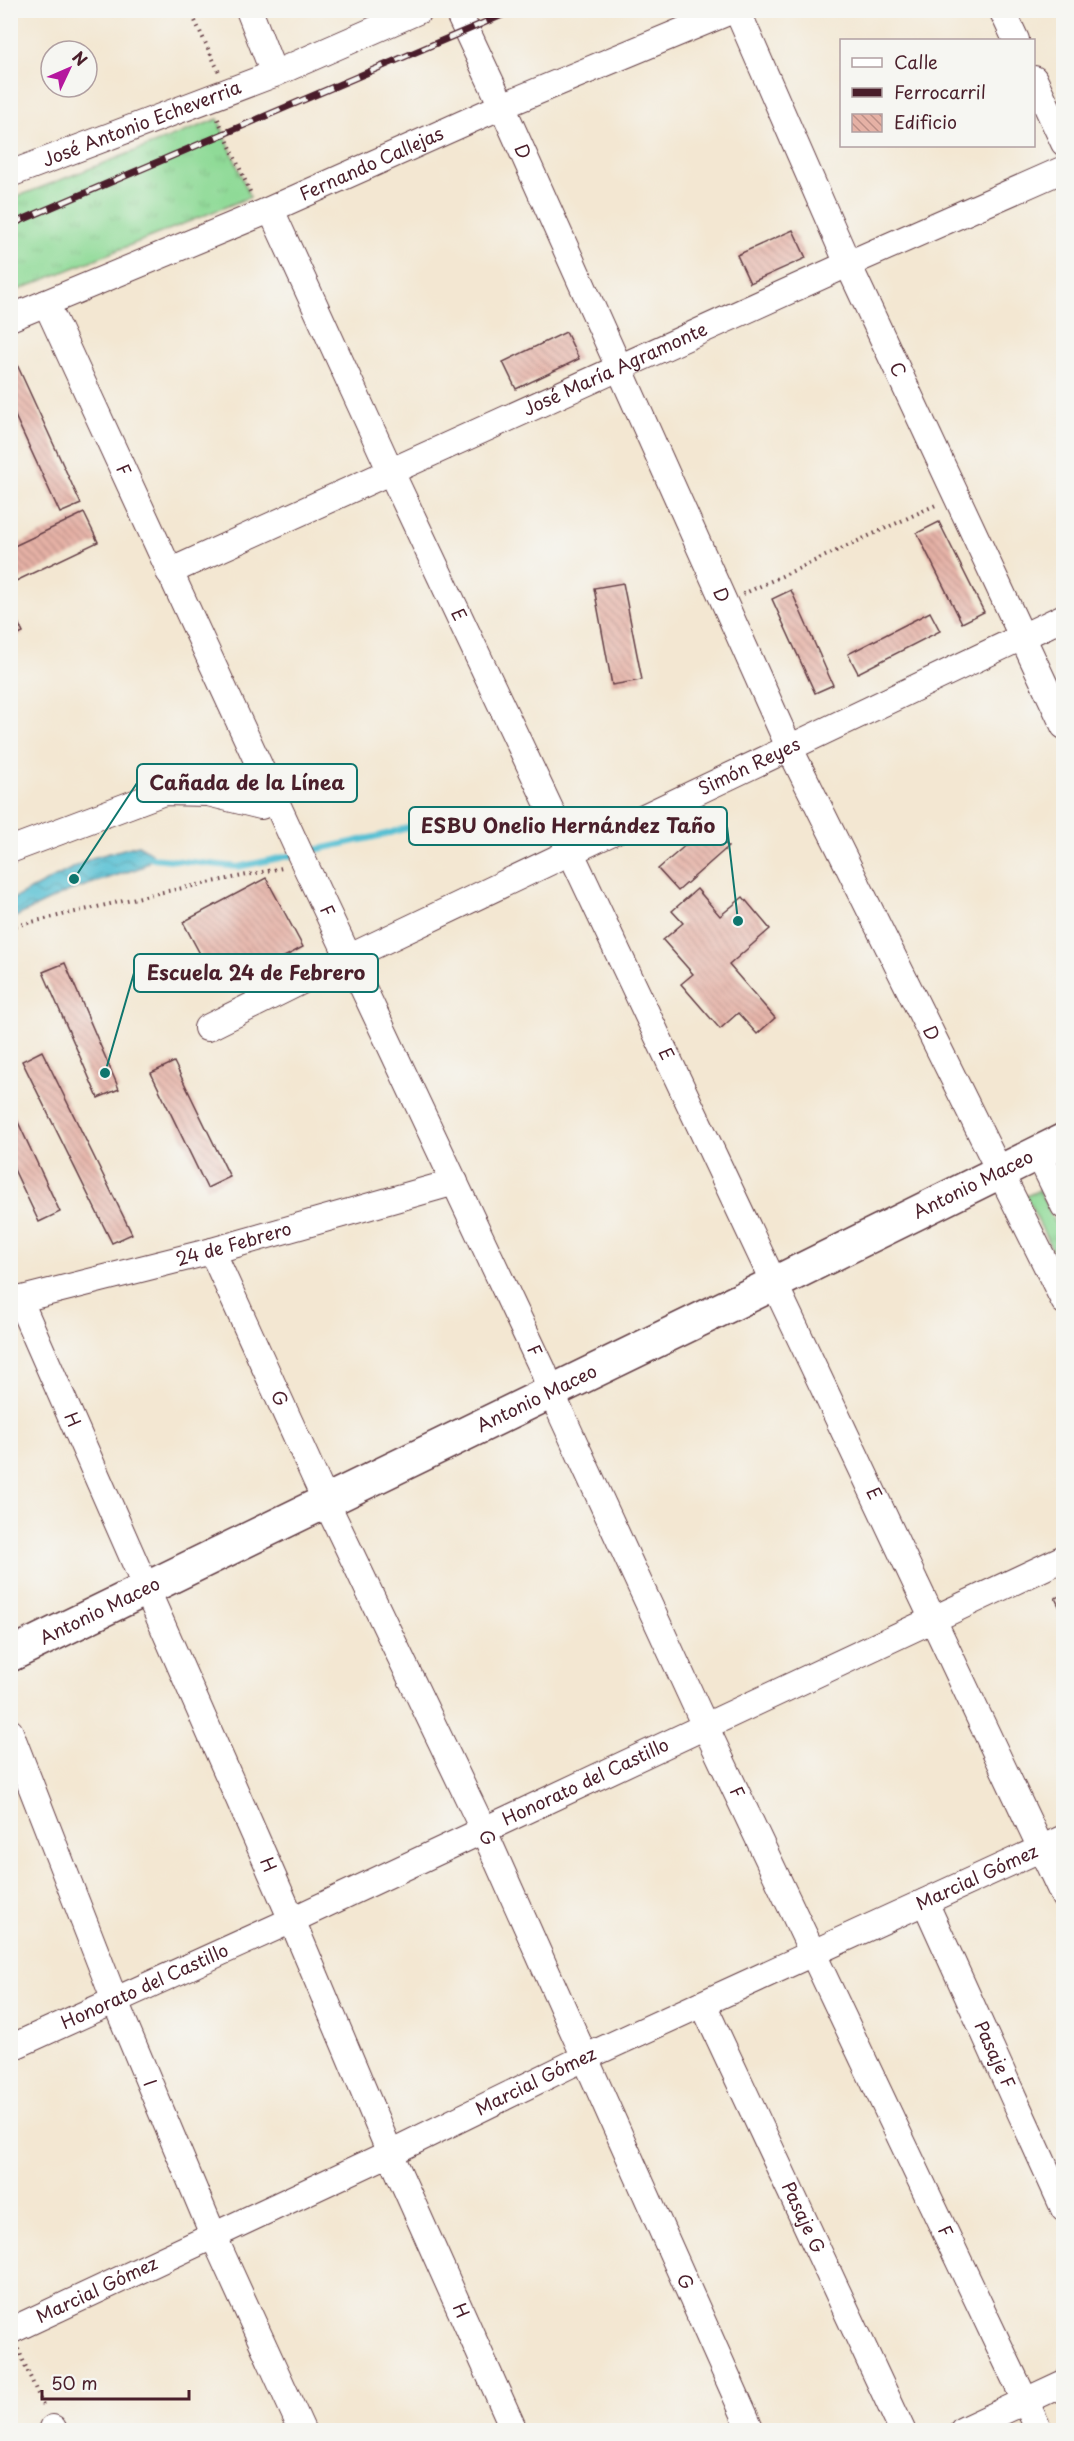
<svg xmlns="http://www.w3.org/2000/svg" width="1074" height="2441" viewBox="0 0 1074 2441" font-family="'Playpen Sans',sans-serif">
<defs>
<pattern id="grass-tufts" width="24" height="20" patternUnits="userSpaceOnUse" patternTransform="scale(1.5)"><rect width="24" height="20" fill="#8fda97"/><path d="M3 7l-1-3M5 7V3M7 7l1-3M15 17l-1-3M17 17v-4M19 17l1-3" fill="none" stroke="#7dbb82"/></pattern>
<pattern id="water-waves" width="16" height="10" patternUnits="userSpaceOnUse" patternTransform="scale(1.5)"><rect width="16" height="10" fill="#57c0d3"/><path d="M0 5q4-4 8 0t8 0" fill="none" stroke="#4a9bab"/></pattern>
<pattern id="building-back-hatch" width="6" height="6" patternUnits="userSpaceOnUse" patternTransform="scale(1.5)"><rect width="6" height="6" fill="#e5b1a5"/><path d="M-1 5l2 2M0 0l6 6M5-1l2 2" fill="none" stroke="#bc8f87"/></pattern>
</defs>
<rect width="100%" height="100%" fill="#f6f6f2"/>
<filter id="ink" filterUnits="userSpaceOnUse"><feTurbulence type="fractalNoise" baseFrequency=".0167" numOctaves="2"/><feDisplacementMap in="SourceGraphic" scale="12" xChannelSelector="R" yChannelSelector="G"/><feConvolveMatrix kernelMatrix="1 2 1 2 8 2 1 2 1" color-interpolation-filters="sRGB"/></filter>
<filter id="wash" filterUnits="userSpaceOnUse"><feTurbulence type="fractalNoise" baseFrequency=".008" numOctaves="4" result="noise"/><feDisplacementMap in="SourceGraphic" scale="24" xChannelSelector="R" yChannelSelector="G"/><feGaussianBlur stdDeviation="1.35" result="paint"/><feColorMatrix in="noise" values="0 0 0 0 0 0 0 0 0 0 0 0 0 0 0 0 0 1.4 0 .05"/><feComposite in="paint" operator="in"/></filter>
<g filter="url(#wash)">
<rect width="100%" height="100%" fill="#f3e7d2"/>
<!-- grass -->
<g fill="url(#grass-tufts)" stroke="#6c7c61" stroke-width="1.5">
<path d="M218 119 250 197 11 293V199Z"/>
<path d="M1039 1190 1063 1241V1272L1026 1196Z"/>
</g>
<!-- water -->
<path fill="url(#water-waves)" stroke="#50707f" stroke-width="1.5" d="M138 845 152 853 149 861 142 867 69 891 11 919V900L92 858Z"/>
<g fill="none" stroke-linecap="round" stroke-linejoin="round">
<!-- stream -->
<g stroke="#57c0d3" stroke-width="6">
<path d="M306 852 379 836 428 822"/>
<path d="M143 857 238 867 293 855"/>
</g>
</g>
<g id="blocks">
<!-- building -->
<g fill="url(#building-back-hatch)">
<path d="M793 230 806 258 750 283 737 255Z"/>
<path d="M566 332 579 359 516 389 503 362Z"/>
<path d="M14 358 81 504 60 513 10 405V359Z"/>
<path d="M84 513 98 542 16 581 10 570V548Z"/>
<path d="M939 522 984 612 962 623 917 533Z"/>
<path d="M623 583 642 680 612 685 594 588Z"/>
<path d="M791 590 833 685 815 693 772 599Z"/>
<path d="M10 606 23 633 10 639Z"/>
<path d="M930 612 940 631 858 673 848 654Z"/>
<path d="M709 825 728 847 678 891 658 869Z"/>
<path d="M266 878 303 947 220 991 183 922Z"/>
<path d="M697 889 720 916 743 897 770 929 729 965 775 1018 757 1034 738 1013 720 1029 681 984 693 974 663 940 683 923 672 911Z"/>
<path d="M65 963 119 1089 98 1098 43 972Z"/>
<path d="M42 1051 132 1234 112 1243 22 1061Z"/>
<path d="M174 1062 230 1177 207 1188 151 1073Z"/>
<path d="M10 1105 60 1212 39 1222 10 1161Z"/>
<path d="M1064 1595V1616L1055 1598Z"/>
</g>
</g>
</g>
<g filter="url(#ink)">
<use href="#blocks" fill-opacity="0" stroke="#633d44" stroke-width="1.5"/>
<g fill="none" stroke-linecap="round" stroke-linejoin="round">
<defs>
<g id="minor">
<path d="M249 10 274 74"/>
<path id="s1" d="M457 10 502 106 789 747 1064 1301"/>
<path id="s2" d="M737 10 848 264 1064 726"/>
<path d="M1002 10 1016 40"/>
<path d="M1034 79 1064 143"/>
<path id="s3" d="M10 174 274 74 420 10"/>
<path id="s4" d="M271 210 391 472 1064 1897"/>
<path id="s5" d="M46 303 307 869 543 1370 551 1392 705 1726 1039 2430"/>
<path id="s6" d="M10 318 260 214 502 106 733 10"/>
<path id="s7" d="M169 572 848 264 1064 169"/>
<path d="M10 850 164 792 208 793 261 806 276 800"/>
<path id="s8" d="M207 1028 350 957 1064 617"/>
<path d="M1038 1153 1064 1206"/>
<path id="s9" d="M212 1251 326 1502 483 1829 751 2430"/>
<path id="s10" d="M19 1299 292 1920 390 2153 514 2430"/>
<path id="s11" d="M10 1302 212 1251 455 1182"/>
<path id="s12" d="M10 1732 115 2001 214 2237 302 2430"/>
<path id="s13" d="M925 1902 1064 2209"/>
<path id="s14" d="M703 2004 902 2430"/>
<path id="s15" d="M10 2048 292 1920 1064 1558"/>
<path id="s16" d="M10 2331 390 2153 586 2057 1064 1838"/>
<path d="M53 2428 54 2430"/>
<path d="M963 2430 1064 2383"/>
</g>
<g id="major">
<path id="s17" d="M10 1655 773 1284 1064 1140"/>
</g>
</defs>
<!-- minor casing -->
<use href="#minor" stroke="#633d44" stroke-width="28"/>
<!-- major casing -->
<use href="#major" stroke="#633d44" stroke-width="36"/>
<!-- path -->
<g stroke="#633d44" stroke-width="4" stroke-dasharray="1.5 4.5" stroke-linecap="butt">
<path d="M190 10 219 72"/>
<path d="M218 119 251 194"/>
<path d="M743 594 938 504"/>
<path d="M10 927 158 893 282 868"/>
<path d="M18 2349 44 2408"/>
</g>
<!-- minor -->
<use href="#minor" stroke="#fff" stroke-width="26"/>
<!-- major -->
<use href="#major" stroke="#fff" stroke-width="33"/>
<defs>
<path id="rail" d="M10 225 514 10"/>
</defs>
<!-- rail casing -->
<use href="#rail" stroke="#4a1f2b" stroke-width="7"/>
<!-- rail -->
<use href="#rail" stroke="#f6f6f2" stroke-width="4.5" stroke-dasharray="14" stroke-linecap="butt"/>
</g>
</g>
<g text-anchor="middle" stroke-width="4.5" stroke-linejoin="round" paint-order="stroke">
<!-- street labels -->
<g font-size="18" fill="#4a1f2b" stroke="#f6f6f2">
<text dy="6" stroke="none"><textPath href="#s3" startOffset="141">José Antonio Echeverria</textPath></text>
<text dy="6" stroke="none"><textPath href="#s1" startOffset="156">D</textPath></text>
<text dy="6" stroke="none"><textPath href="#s6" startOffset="393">Fernando Callejas</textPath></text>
<text dy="6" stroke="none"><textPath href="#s7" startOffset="490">José María Agramonte</textPath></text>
<text dy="6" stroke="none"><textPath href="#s2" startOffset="394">C</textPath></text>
<text dy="6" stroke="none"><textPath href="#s5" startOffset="184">F</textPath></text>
<text dy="6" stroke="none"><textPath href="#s1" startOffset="642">D</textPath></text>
<text dy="6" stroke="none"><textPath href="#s4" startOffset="446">E</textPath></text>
<text dy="6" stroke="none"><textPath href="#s8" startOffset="602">Simón Reyes</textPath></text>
<text dy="6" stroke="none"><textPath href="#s5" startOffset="670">F</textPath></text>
<text dy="6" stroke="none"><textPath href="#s1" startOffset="1128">D</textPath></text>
<text dy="6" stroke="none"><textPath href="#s4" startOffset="932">E</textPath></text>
<text dy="6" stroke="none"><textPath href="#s17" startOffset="1072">Antonio Maceo</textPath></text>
<text dy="6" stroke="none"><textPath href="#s11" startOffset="231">24 de Febrero</textPath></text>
<text dy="6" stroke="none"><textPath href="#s5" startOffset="1156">F</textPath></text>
<text dy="6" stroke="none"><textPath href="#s9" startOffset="162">G</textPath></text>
<text dy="6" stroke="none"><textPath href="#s17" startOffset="586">Antonio Maceo</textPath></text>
<text dy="6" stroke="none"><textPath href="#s10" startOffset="132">H</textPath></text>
<text dy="6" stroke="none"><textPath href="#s4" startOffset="1418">E</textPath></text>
<text dy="6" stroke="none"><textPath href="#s17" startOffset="100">Antonio Maceo</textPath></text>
<text dy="6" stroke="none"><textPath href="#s15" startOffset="634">Honorato del Castillo</textPath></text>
<text dy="6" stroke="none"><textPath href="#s5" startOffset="1642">F</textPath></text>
<text dy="6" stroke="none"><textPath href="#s9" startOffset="648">G</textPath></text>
<text dy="6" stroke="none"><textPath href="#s10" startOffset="618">H</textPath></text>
<text dy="6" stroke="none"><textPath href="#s16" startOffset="1068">Marcial Gómez</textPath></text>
<text dy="6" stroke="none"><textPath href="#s15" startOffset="148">Honorato del Castillo</textPath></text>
<text dy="6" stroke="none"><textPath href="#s13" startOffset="168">Pasaje F</textPath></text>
<text dy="6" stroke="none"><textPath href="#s16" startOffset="582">Marcial Gómez</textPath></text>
<text dy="6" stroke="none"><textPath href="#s12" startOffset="378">I</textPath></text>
<text dy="6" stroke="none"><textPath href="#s14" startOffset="236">Pasaje G</textPath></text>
<text dy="6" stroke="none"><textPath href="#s5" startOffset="2128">F</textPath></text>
<text dy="6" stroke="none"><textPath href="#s9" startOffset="1134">G</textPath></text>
<text dy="6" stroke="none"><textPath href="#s16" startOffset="96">Marcial Gómez</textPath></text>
<text dy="6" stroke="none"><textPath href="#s10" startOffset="1104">H</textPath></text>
</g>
</g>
<!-- callouts -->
<path fill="none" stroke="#0f766e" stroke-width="2" d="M74 879L137 783M738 921L727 826M105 1073L134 973"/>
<g fill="#0f766e" stroke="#f6f6f2" stroke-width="2">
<circle cx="74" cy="879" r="6"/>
<circle cx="738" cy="921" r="6"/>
<circle cx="105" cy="1073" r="6"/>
</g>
<g fill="#f6f6f2" stroke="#0f766e" stroke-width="2">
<rect x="137" y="764" width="220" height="38" rx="6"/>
<rect x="409" y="807" width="318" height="38" rx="6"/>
<rect x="134" y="954" width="244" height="38" rx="6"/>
</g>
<g font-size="20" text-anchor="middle" font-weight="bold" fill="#4a1f2b">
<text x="247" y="790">Cañada de la Línea</text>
<text x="568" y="833">ESBU Onelio Hernández Taño</text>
<text x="256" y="980">Escuela 24 de Febrero</text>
</g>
<!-- margin -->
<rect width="1074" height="2441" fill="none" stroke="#f6f6f2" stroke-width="36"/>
<!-- legend -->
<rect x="840" y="39" width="195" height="108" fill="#f6f6f2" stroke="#b1a0a2" stroke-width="1.5"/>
<rect x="852" y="58" width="30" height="9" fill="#ffffff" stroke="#b1a0a2" stroke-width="1.5"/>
<text x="894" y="69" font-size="18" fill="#4a1f2b">Calle</text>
<rect x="852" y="88" width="30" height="9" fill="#4a1f2b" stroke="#b1a0a2" stroke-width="1.5"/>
<text x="894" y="99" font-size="18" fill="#4a1f2b">Ferrocarril</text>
<rect x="852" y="114" width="30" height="18" fill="url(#building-back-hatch)" stroke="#b1a0a2" stroke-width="1.5"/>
<text x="894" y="129" font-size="18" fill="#4a1f2b">Edificio</text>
<!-- north arrow -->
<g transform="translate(69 69) rotate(46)"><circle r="28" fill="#f6f6f2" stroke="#b1a0a2" stroke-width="1.5"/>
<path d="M0-4.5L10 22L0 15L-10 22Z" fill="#b5179e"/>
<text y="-9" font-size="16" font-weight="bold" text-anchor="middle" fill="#4a1f2b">N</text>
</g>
<!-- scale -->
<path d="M42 2390v9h147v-9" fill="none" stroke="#4a1f2b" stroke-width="3"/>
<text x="51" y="2390" font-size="18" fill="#4a1f2b" stroke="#f6f6f2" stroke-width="4.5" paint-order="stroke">50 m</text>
</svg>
